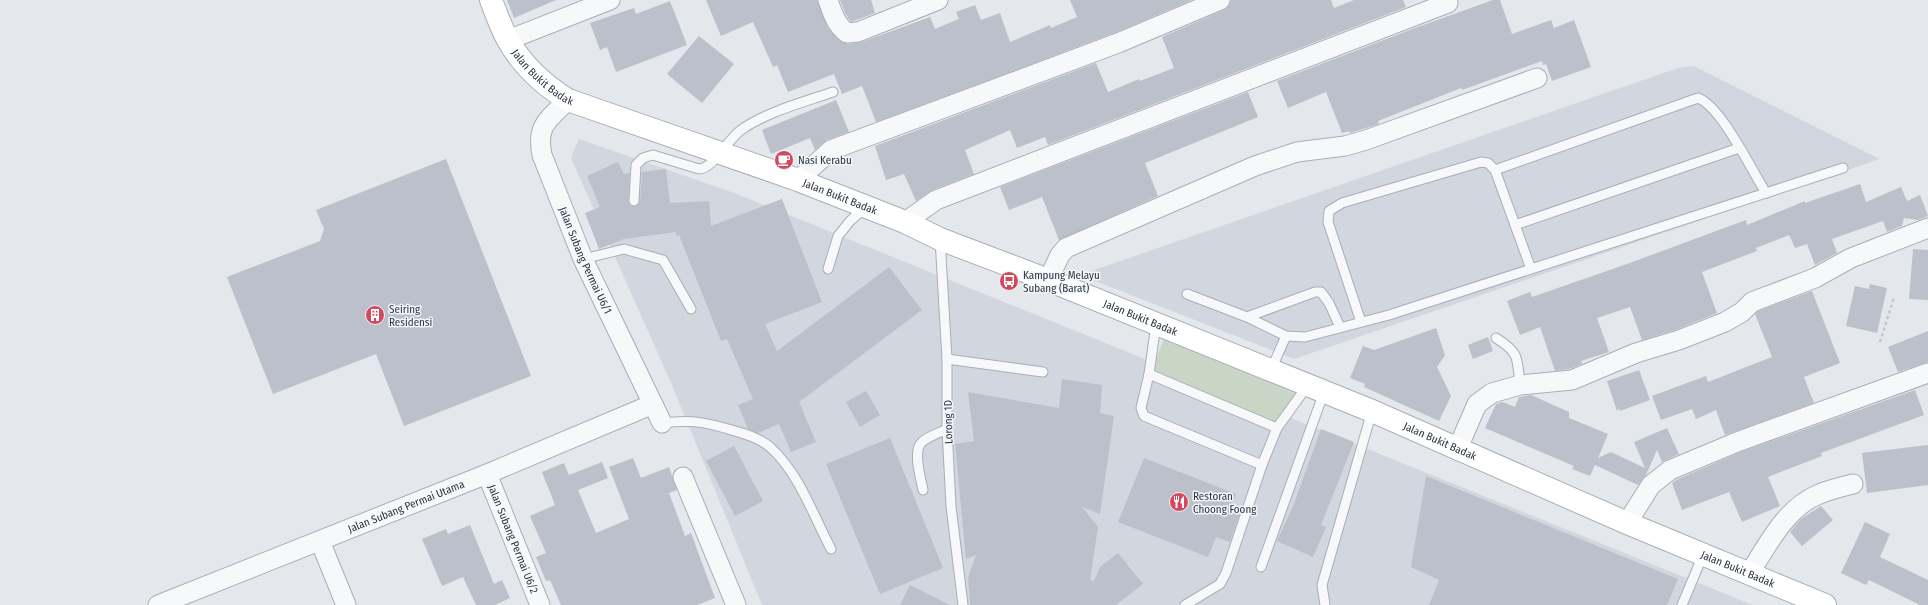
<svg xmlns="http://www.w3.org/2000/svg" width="1928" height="605" viewBox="0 0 1928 605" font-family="'Fira Sans Condensed',sans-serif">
<rect width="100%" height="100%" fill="#e4e7ec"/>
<!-- built -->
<g fill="#d2d6de">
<path d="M1694 66 1880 159 1294 359 1080 275 1678 68Z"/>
<path d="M579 139 737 194 1753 605H762L672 385 571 158Z"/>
</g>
<!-- green -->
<path fill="#c9d6c5" d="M1165 336 1296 394 1275 423 1152 369Z"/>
<!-- building -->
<g fill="#bbc0ca">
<path d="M507 0H556L514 18Z"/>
<path d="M706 0H817L828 28 840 41 848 44 862 42 930 17 935 29 959 19 956 12 975 5 981 20 1000 13 1010 42 1050 25 1051 28 1077 17 1070 0H1192L1114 33 876 122 862 86 842 94 834 74 788 92 777 65 773 67 753 22 721 36Z"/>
<path d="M840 0H871L875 13 851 22 845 13Z"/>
<path d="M1231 0H1331L1334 8 1354 0H1403L1406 7 1048 145 1045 137 1017 148 1010 130 965 150 974 174 932 190 916 201 904 174 886 180 875 146 1096 63 1108 92 1139 79 1140 81 1174 68 1162 37 1224 10 1229 6Z"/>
<path d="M1493 0H1500L1512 34 1551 20 1554 28 1574 20 1591 67 1552 81 1546 64 1543 65 1542 61 1462 90 1461 88 1378 121 1379 124 1350 133 1349 131 1342 133 1326 92 1288 108 1277 81 1415 28Z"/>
<path d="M670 1 687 45 616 72 607 47 600 50 590 23 634 8 636 14Z"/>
<path d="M699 36 734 64 702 103 667 74Z"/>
<path d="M1248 92 1258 117 1145 163 1158 196 1059 240 1042 197 1009 210 1000 187Z"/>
<path d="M836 100 849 132 827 140 815 150 810 138 771 154 762 130Z"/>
<path d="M446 159 531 376 404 426 376 354 273 394 227 277 320 241 324 229 316 210Z"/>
<path d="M618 162 624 174 630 173 628 201 630 206H636L640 202 642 172 666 169 670 203 709 201 711 226 782 199 822 302 765 324 777 351 889 267 922 310 799 402 816 442 791 452 779 424 758 433 748 429 738 405 753 399 727 339 721 341 679 235 676 236V232L624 239 599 249 585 213 600 207 587 176Z"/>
<path d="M1860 184 1866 202 1901 187 1907 201 1920 195 1928 216 1918 220 1904 218 1902 226 1887 232 1883 221 1832 239 1837 253 1815 265 1807 244 1795 248 1789 235 1756 248 1757 251 1702 272 1717 313 1675 330 1642 340 1630 307 1597 318 1609 352 1581 361 1582 364 1569 369 1555 371 1540 327 1520 335 1507 301 1530 292 1532 297 1627 264 1746 220 1747 225 1805 201V203Z"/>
<path d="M1913 249 1928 250V300L1909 299Z"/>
<path d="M1870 284 1887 288 1877 333 1846 326 1855 286 1869 289Z"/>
<path d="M1812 291 1840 363 1804 377 1814 403 1725 435 1716 410 1696 419 1692 409 1661 420 1652 396 1706 376 1708 382 1772 357 1755 314 1758 311Z"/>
<path d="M1436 328 1445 355 1437 367 1451 396 1439 421 1364 387 1365 384 1350 378 1363 346 1374 350Z"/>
<path d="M1928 331V362L1898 372 1888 347Z"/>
<path d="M1488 337 1493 351 1473 359 1468 345Z"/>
<path d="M1639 370 1650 400 1620 411 1619 408 1617 411 1607 381Z"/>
<path d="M1062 379 1102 385 1100 413 1114 416 1100 514 1082 507 1098 527 1090 580 1094 581 1100 567 1118 553 1143 584 1116 605H970L968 578 976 555 966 559 955 444 974 441 968 392 1059 408Z"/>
<path d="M1915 390 1924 415 1821 453 1822 456 1768 477 1780 506 1742 522 1729 492 1682 510 1672 483 1676 480 1741 452Z"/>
<path d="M866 391 880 415 860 427 846 402Z"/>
<path d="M1531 395 1569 412V418L1608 434 1598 458 1611 452 1645 468 1634 442 1667 428 1679 454 1662 462 1657 450 1646 475 1638 485 1595 465 1590 476 1572 469 1574 466 1485 428 1496 404 1502 402 1515 407 1519 397Z"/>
<path d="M1321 429 1354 442 1321 525 1326 527 1313 557 1277 541 1294 504Z"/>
<path d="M890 438 943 568 880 594 826 464Z"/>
<path d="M1928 445V485L1867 493 1862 453Z"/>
<path d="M734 446 763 501 735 516 706 461Z"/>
<path d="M633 458 641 478 669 467 677 490 669 493 685 536 691 533 715 598 697 605H561L550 580 546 581 536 557 546 553 530 516 555 505 542 472 564 463 569 475 602 462 608 478 578 490 596 533 629 519 609 467Z"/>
<path d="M1144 458 1236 494 1229 511 1239 515 1230 542 1216 537 1208 557 1118 522Z"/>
<path d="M1426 476 1678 579 1667 605H1429L1439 580 1411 567Z"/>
<path d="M1821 506 1833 520 1802 546 1790 532 1801 519Z"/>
<path d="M1865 522 1890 534 1880 557 1928 580V605H1920L1869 580 1866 585 1841 573Z"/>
<path d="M470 525 494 584 502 580 510 598 495 605H476L463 577 442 586 422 539 446 529 448 534Z"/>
<path d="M910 585 950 605H900Z"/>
</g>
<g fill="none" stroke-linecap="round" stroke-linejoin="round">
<defs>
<g id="service">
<path d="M1495 170 1698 98C1721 106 1752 171 1766 193"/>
<path d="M634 201 636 165 643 158 653 155 699 169C713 169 728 139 741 130 766 112 804 102 833 92"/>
<path d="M1515 225 1739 148"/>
<path d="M940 239 947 359V429L951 506 963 605"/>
<path d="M583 259 624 249 663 260 691 309"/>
<path d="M828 269 838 236 850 221 866 207"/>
<path d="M1187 294 1247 317 1286 336 1305 337 1389 315 1843 168"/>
<path d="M1247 317 1315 292H1321L1329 303 1340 327"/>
<path d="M1361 322 1328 222 1329 211 1342 203 1481 162 1488 163 1495 170 1531 269"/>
<path d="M1496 338C1520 353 1517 358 1520 385"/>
<path d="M947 359 1043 372"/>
<path d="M1271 370 1286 336"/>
<path d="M1149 374 1156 324"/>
<path d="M662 423C689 420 701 421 728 429 742 433 758 437 770 447 799 473 813 515 831 549"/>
<path d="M1262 465 1144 416 1141 408 1149 374 1277 428"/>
<path d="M923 490C921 479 912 450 922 442 929 436 939 433 947 429"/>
<path d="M1261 567 1324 392"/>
<path d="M1185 605 1220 584 1226 573 1262 465 1277 428 1308 385"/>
<path d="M1325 605 1322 585 1372 411"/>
<path d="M1682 605 1703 555"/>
</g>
<g id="minor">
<path d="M828 0C832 12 836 25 847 33L858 32 938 0"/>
<path d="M508 40 610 0"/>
<path id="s1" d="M568 100C548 120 536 125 542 155L583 259 662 423"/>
<path d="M798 180 831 150 1118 43 1220 0"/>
<path d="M905 222 936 200 1448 3"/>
<path d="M1048 280 1060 255 1066 248 1255 166 1297 152 1345 146 1366 140 1537 78"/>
<path d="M1457 450 1477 404 1492 393 1520 385 1572 380 1636 353 1679 340 1725 322 1742 312 1752 302 1815 278 1851 258 1928 228"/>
<path id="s2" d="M487 474 540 605"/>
<path d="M683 477 736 605"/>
<path d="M1627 523 1651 485 1670 470 1737 442 1928 373"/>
<path d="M320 541 346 605"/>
<path d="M1749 574C1767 546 1785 509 1817 495 1828 490 1841 487 1853 484"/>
<path id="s3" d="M158 605 487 474 653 404"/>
</g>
<g id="secondary">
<path id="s4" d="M491 0C496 13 501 28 508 40 522 65 544 85 568 100L798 180 905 222 940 239 1048 280 1372 411 1627 523 1825 605"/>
</g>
</defs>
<!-- service casing -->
<use href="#service" stroke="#a9aeb7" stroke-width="11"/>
<!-- minor casing -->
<use href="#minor" stroke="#a9aeb7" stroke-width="21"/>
<!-- secondary casing -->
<use href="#secondary" stroke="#a9aeb7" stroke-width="24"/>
<!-- path -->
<path stroke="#c2c5cb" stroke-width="2.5" stroke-dasharray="3 3" stroke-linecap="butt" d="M1880 342 1894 297"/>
<!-- service -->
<use href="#service" stroke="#f7f8fa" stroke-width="9"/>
<!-- minor -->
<use href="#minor" stroke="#f7f8fa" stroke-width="19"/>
<!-- secondary -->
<use href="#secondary" stroke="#fff" stroke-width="22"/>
</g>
<!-- icons -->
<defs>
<symbol id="cafe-disc" viewBox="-11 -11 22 22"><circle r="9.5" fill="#d1495b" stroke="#f4f6f9"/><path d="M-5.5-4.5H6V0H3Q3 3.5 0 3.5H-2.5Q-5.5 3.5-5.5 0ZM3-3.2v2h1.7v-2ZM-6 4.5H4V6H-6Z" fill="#fff"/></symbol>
<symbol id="bus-disc" viewBox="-11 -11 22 22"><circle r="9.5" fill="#d1495b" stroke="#f4f6f9"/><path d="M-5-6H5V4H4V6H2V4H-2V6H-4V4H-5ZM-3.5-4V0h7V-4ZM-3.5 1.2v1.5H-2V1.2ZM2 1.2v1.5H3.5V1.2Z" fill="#fff"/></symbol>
<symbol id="building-disc" viewBox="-11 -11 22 22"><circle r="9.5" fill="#d1495b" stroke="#f4f6f9"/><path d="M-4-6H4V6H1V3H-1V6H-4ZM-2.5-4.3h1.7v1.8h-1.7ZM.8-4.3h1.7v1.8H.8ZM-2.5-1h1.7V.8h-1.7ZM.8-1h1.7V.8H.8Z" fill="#fff"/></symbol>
<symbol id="restaurant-disc" viewBox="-11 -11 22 22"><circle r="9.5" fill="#d1495b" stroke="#f4f6f9"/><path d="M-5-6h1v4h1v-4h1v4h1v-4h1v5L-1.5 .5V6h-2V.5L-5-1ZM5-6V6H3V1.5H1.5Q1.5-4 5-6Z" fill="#fff"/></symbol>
</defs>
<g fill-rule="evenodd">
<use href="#cafe-disc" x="773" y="149" width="22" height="22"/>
<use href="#bus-disc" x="998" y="270" width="22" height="22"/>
<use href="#building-disc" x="364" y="304" width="22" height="22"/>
<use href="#restaurant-disc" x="1168" y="491" width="22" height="22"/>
</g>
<g text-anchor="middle" stroke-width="3" stroke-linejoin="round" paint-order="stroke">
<!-- street labels -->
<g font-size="11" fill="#2b3445" stroke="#f4f6f9">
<text dy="4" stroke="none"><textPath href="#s4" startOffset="95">Jalan Bukit Badak</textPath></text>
<text dy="4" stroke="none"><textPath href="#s4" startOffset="418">Jalan Bukit Badak</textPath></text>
<text dy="4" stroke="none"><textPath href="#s1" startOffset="179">Jalan Subang Permai U6/1</textPath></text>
<text dy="4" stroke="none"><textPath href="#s4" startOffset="742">Jalan Bukit Badak</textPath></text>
<text transform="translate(948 422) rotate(-91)" y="4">Lorong 1D</text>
<text dy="4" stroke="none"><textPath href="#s4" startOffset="1066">Jalan Bukit Badak</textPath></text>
<text dy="4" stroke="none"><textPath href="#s3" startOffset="267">Jalan Subang Permai Utama</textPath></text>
<text dy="4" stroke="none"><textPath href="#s2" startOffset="70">Jalan Subang Permai U6/2</textPath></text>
<text dy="4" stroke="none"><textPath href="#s4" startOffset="1390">Jalan Bukit Badak</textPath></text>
</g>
<!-- poi labels -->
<g font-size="11" fill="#2b3445" stroke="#f4f6f9" text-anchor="start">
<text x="798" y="164">Nasi Kerabu</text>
<text x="1023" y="279">Kampung Melayu<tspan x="1023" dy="13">Subang (Barat)</tspan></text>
<text x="389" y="313">Seiring<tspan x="389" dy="13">Residensi</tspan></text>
<text x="1193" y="500">Restoran<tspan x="1193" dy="13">Choong Foong</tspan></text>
</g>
</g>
</svg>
